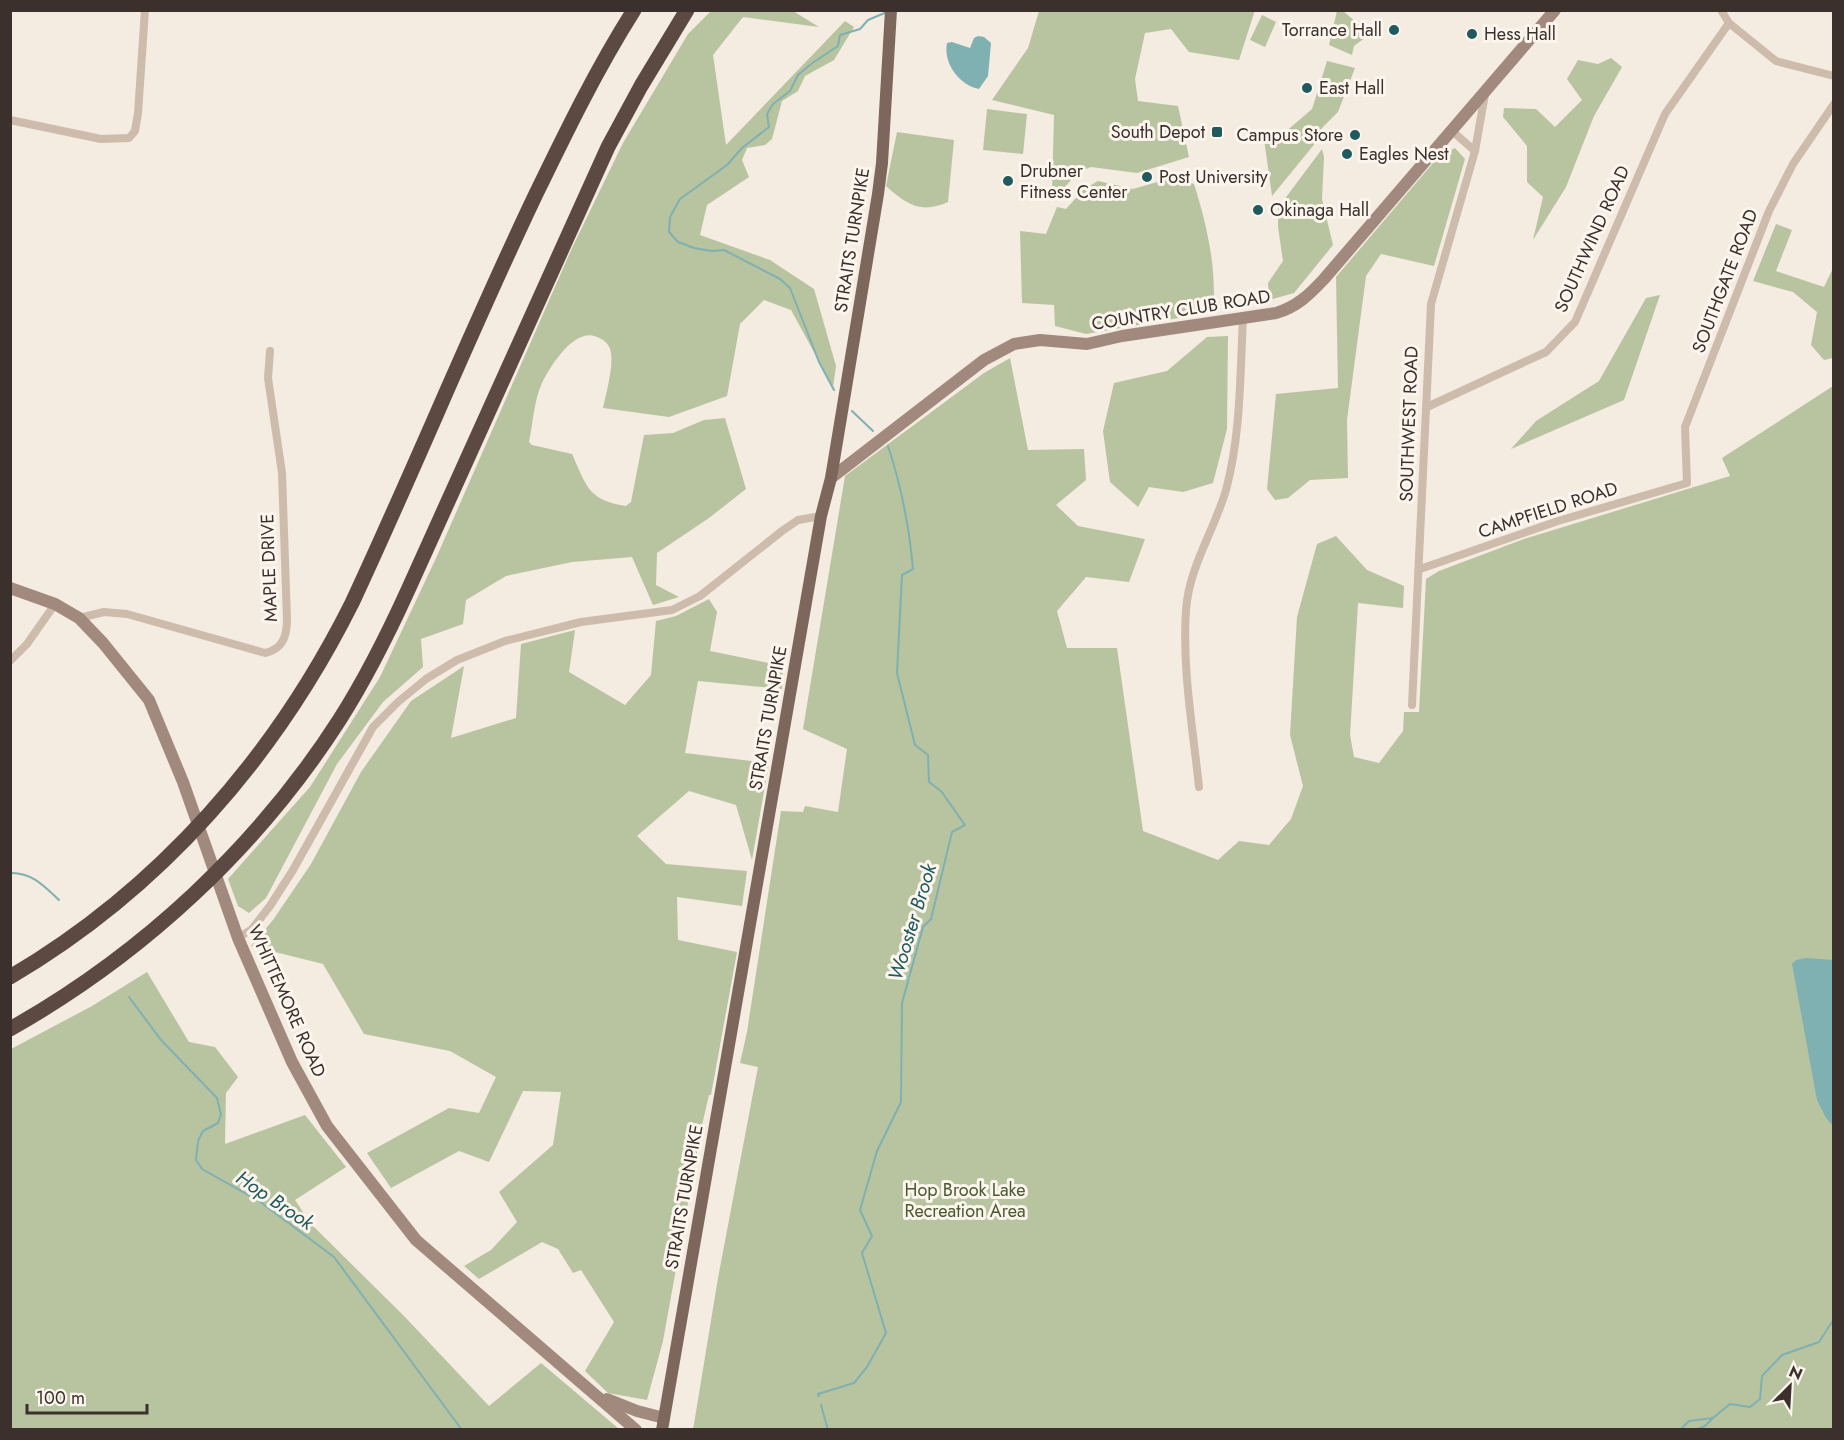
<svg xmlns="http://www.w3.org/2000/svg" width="1844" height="1440" viewBox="0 0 1844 1440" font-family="Jost,sans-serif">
<rect width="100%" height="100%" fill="#f4ebe1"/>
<!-- green -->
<g fill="#b8c4a0">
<path d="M1255 10 1239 60 1189 52 1171 29 1145 33 1135 79 1138 101 1178 106 1189 157 1137 173 1091 167 1078 172 1064 188 1052 191 1054 115 992 100 1028 48 1039 11Z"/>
<path d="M711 11H793L819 27 743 17 713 55 726 145 845 21 854 27 834 60 805 76 798 91 782 101 772 139 765 145 747 148 742 160 749 177 707 205 700 235 770 260 814 289 836 366 833 387 791 310 764 300 740 324 727 396 669 417 603 408C606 394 615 362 610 349 608 343 603 339 597 337 575 327 551 365 542 383 534 400 533 423 529 442L532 445 572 454C587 487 588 500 626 506L631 502 644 435 673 433 704 420 725 418 746 489 709 518 657 553 656 585 679 597 653 605 632 557 572 562 506 576 466 600 463 624 421 639 423 667 383 702 337 764 266 898 249 913 238 906 228 879 310 787 380 677 437 556 572 248 623 143 688 34Z"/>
<path d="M1337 11H1343L1370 34 1354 46 1352 55 1329 45Z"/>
<path d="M1262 15 1276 22 1265 47 1250 40Z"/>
<path d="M1611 58 1622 67 1594 116 1566 187 1533 240 1543 197 1527 182V146L1503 117 1504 108 1536 109 1555 127 1582 100 1567 79 1578 60 1598 64Z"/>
<path d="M1327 61 1355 68 1338 112 1322 128 1317 141 1272 196 1264 139 1283 134 1312 109Z"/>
<path d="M987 109 1027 114 1023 154 983 150Z"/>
<path d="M897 132 954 140 948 202C921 214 907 205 886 186Z"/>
<path d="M1455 148 1465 159 1434 266 1381 254 1366 276 1347 420 1348 478 1310 480 1288 498 1275 500 1267 489 1276 394 1338 388 1336 277 1439 156Z"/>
<path d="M1322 149 1324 157 1322 199 1333 245 1294 293 1269 300 1268 283 1283 261 1278 227V208Z"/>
<path d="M1175 177 1194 184C1207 225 1217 269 1213 312L1086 334 1055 326 1054 305 1022 303 1020 231 1046 234 1057 207 1066 209 1084 189 1098 181 1133 189Z"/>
<path d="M1776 224 1792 230 1776 271 1824 287 1833 268V358L1824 360 1811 345 1817 312 1793 292 1753 281Z"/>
<path d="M1660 295 1624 400 1511 449 1536 421 1599 381 1646 298Z"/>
<path d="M1228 336 1227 429 1213 483 1183 492 1149 487 1138 507 1110 482 1103 431 1114 383 1167 371 1207 337Z"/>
<path d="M1010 358 1028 450 1084 449 1086 480 1056 505 1078 526 1145 539 1129 582 1086 577 1057 611 1067 648H1117L1143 831 1218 860 1239 841 1269 845 1291 819 1303 786 1290 735 1297 617 1317 544 1336 536 1367 570 1404 586 1403 608 1358 603 1350 735 1354 757 1379 763 1403 731 1404 712H1419L1426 579 1439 571 1524 539 1730 476 1722 458 1833 386V1429L693 1430 718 1278 758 1067 740 1063 747 1032 781 811 803 812 805 806 838 812 847 749 803 729 845 476 984 373Z"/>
<path d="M709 599 717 612 710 651 783 666 782 689 698 681 685 753 769 763 752 860 736 805 689 791 637 836 666 864 747 871 742 906 677 897 678 940 737 952 711 1095H709L702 1125 663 1341 647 1400 608 1393 585 1371 614 1322 581 1270 573 1273 558 1249 542 1242 479 1279 464 1266 491 1250 517 1222 499 1192 553 1145 561 1092 523 1091 489 1162 459 1151 391 1188 367 1153 449 1108 479 1113 496 1077 450 1051 364 1034 323 964 251 946 273 920 311 864 361 772 411 701 464 666 451 738 516 718 521 644 575 630 569 672 625 705 651 675 656 621 676 616Z"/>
<path d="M147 972 189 1042 215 1047 238 1077 226 1093 225 1144 305 1115 346 1167 295 1200 311 1224 404 1316 489 1406 541 1363 619 1429H11V1049L92 1006Z"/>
</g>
<!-- water -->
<g fill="#7fb0b2">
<path d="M978 36 984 37 991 43 988 76 979 89C959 85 943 63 947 43L952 42 970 48 974 38Z"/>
<path d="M1806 958 1833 960V1126L1826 1118 1817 1100 1792 964 1796 960Z"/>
</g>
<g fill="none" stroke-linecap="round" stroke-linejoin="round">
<!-- stream -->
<g stroke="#7fb0b2" stroke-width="2">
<path d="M834 390 819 362 790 288 780 279 724 250 712 251 694 248 678 242 669 232 670 217 680 199 727 165 742 148 769 127 767 114 773 104 790 91 798 75 811 64 838 46 840 35 860 29 868 20 887 12"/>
<path d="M852 411 873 431"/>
<path d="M10 873C32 872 45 887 59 900"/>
<path d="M129 997 161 1040 217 1098 221 1114 218 1123 203 1131 198 1141 196 1160 202 1169 259 1201 334 1257 462 1430"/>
<path d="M819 1396 818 1394 854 1383 867 1367 886 1333 862 1253 872 1236 860 1210 877 1151 901 1102 902 1003 923 927 931 919 952 832 965 825 941 791 929 782 928 755 915 745 897 673 902 575 913 569C909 525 902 488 888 446"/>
<path d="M821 1405 828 1430"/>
<path d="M1680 1430 1689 1421 1713 1418 1730 1404 1750 1407 1760 1399 1762 1376 1782 1355 1819 1342 1834 1319"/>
<path d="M1695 1430 1705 1426 1713 1418"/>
</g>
<!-- street -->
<g stroke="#cdbbac" stroke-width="8">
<path d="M1721 10 1729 23 1776 61 1834 76"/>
<path d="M10 120 101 139 129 138 135 131 138 113 145 10"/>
<path d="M1452 131 1475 151"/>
<path d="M1427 407 1546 352 1575 322 1665 114 1729 23"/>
<path d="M1420 569 1558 521 1687 483 1685 427 1769 211 1793 164 1834 104"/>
<path d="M79 618 104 612 127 614 265 653C283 649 287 636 287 619L282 473 268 378 270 351"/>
<path d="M10 661 27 644 55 604"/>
<path d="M1412 705 1431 304 1475 151 1485 94"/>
<path d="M1199 787C1193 729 1182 669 1186 610 1189 567 1214 531 1226 490 1241 434 1240 375 1243 318"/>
<path d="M238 938 252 929 270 906 293 870 373 727 398 702 426 679 457 660 505 641 581 622 672 610 700 596 782 531 798 520 821 516"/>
</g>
<!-- secondary -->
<g stroke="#a18a7d" stroke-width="12">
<path d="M831 478 984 360 1014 344 1040 340 1087 344 1122 336 1276 313C1297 307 1310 294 1324 279L1555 10"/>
<path d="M10 588 55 604 79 618 103 643 149 700 183 782 238 938 292 1062 327 1126 416 1240 636 1430"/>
<path d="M607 1399 637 1411 664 1418"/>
</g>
<!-- primary -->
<path stroke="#7d675c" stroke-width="12" d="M662 1430 821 516 831 478 878 194 882 163 891 10"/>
<!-- highway -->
<g stroke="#5c4a42" stroke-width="15">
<path d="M10 977C160 889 275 757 352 603 415 468 471 330 535 196 566 132 596 70 634 10"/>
<path d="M10 1029C143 954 258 847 340 719 366 678 388 634 408 590L608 147 641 86 687 10"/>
</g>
</g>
<!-- markers -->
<g fill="#1f5a5e" stroke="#fbf5ee" stroke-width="2">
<circle cx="1394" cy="30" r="6"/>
<circle cx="1472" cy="34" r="6"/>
<circle cx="1307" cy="88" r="6"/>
<rect x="1211" y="126" width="12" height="12" rx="3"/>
<circle cx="1355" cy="135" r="6"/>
<circle cx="1347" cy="154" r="6"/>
<circle cx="1147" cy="177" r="6"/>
<circle cx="1008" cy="181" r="6"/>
<circle cx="1258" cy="210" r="6"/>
</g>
<g text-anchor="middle" stroke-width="6" stroke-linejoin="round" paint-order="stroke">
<!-- poi labels -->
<g font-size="18" fill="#3b302b" stroke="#fbf5ee" text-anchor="start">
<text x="1382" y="36" text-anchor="end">Torrance Hall</text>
<text x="1484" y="40">Hess Hall</text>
<text x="1319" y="94">East Hall</text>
<text x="1205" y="138" text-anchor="end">South Depot</text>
<text x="1343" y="141" text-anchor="end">Campus Store</text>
<text x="1359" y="160">Eagles Nest</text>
<text x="1020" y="177">Drubner<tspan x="1020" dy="21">Fitness Center</tspan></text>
<text x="1159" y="183">Post University</text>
<text x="1270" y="216">Okinaga Hall</text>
</g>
<!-- street labels -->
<g font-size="18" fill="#3b302b" stroke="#fbf5ee">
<text transform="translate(1592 239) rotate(-66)" y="6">SOUTHWIND ROAD</text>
<text transform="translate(852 240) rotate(-81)" y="6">STRAITS TURNPIKE</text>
<text transform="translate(1725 281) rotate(-69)" y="6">SOUTHGATE ROAD</text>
<text transform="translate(1181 310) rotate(-9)" y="6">COUNTRY CLUB ROAD</text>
<text transform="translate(1409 424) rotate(-88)" y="6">SOUTHWEST ROAD</text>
<text transform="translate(1548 510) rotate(-18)" y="6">CAMPFIELD ROAD</text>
<text transform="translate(269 568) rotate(-92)" y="6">MAPLE DRIVE</text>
<text transform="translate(768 718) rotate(-80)" y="6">STRAITS TURNPIKE</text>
<text transform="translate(287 1001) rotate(66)" y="6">WHITTEMORE ROAD</text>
<text transform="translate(684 1197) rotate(-80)" y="6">STRAITS TURNPIKE</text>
</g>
<!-- park labels -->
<g font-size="18" fill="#4a5a2e" stroke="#fbf5ee">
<text x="965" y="1196">Hop Brook Lake<tspan x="965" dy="21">Recreation Area</tspan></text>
</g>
<!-- water labels -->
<g font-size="20" font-style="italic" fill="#1f5a5e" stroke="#fbf5ee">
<text transform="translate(912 922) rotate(-73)" y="7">Wooster Brook</text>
<text transform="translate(275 1200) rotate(34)" y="7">Hop Brook</text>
</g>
</g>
<!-- border -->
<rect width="1844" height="1440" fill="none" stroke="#3b302b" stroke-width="24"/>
<!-- north arrow -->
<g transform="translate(1790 1386) rotate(24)" stroke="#fbf5ee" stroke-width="4.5" paint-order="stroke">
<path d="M0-4.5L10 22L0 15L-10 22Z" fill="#3b302b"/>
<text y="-9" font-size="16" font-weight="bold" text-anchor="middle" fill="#3b302b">N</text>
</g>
<!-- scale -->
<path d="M27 1404v9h120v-9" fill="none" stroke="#3b302b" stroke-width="3"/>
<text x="36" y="1404" font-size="18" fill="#3b302b" stroke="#fbf5ee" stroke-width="4.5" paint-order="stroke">100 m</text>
</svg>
